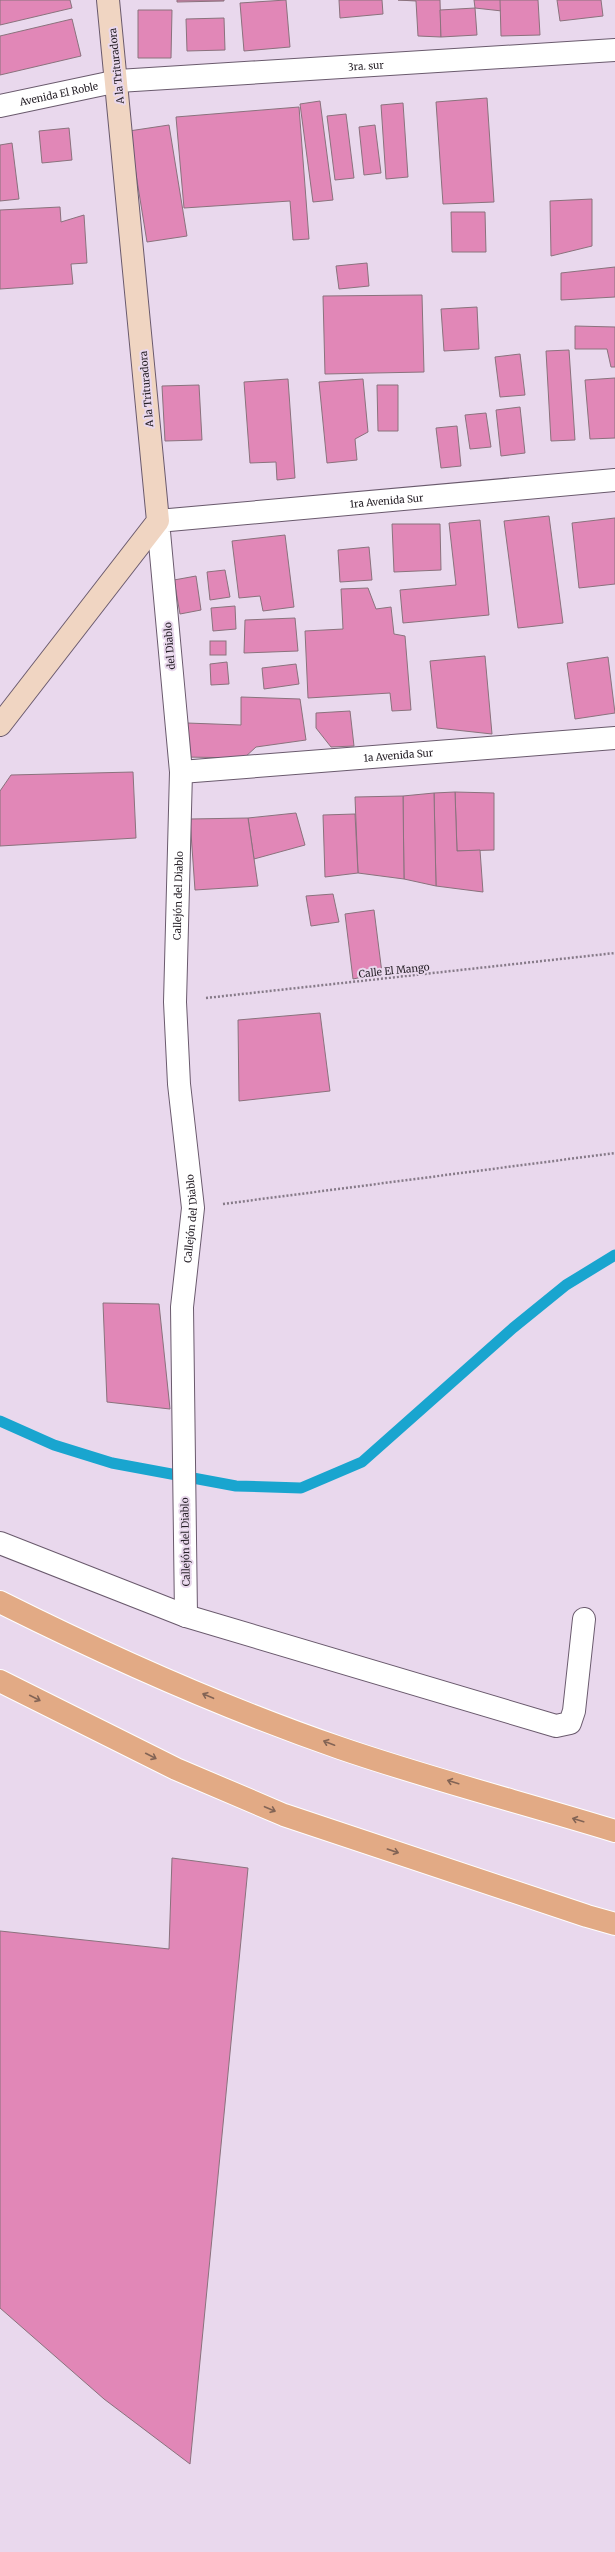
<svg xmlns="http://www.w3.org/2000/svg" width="615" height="2552" viewBox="0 0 615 2552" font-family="Merriweather,serif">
<rect width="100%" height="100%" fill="#e9d8ed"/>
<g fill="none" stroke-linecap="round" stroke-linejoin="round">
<!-- stream -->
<path stroke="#19a5cf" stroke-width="11" d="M0 1421 54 1445 112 1463 236 1486 301 1488 362 1462 513 1328 566 1285 615 1255"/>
</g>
<!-- building -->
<g fill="#e187b7" stroke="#8a727d">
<path d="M0 0H70L72 8 0 25Z"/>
<path d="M177 0H224V1L177 2Z"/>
<path d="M286 0 290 47 244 51 240 3Z"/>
<path d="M339 0H382L383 14 340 18Z"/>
<path d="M398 0H440L441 37 418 36 416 1Z"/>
<path d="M474 0H501L502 11 475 8Z"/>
<path d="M500 0H538L540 35 501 36Z"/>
<path d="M557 0H601L603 16 560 21Z"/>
<path d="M475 8 477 35 441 37 440 10Z"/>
<path d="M138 10H172L171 58H138Z"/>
<path d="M224 18 225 50 187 51 186 19Z"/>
<path d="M72 19 81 56 0 75V36Z"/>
<path d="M487 98 494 202 443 204 436 102Z"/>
<path d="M320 101 333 200 313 202 300 104Z"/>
<path d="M403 103 408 177 386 179 381 105Z"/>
<path d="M299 107 309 239 293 240 290 201 184 208 176 117Z"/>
<path d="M346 114 354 178 335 180 327 116Z"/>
<path d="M169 125 187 236 147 242 129 131Z"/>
<path d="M375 125 381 173 364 175 359 127Z"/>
<path d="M69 128 72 160 42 163 39 131Z"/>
<path d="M12 143 19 199 0 201V145Z"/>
<path d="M592 199V246L551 256 550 201Z"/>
<path d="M60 207 61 222 84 215 87 263 71 264 73 284 0 289V210Z"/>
<path d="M451 212H485L486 252H452Z"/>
<path d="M367 263 369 286 339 289 336 266Z"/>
<path d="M615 267V297L561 300V273Z"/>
<path d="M422 295 424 372 325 374 323 296Z"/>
<path d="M477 307 479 349 444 351 441 309Z"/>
<path d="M575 326 615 327V367H611L607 349H575Z"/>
<path d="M569 350 575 440 551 441 546 351Z"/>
<path d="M520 354 525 395 500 397 495 357Z"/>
<path d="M615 378V438L590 439 585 380Z"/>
<path d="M288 379 295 478 277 480 276 462 250 463 244 382Z"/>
<path d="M363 379 368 432 355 439 357 460 327 463 319 382Z"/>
<path d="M199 385 202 440 165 441 162 386Z"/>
<path d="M377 385H398V431H378Z"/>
<path d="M520 407 525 453 501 456 496 410Z"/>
<path d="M486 413 491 447 470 449 465 415Z"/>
<path d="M457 426 461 466 441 468 436 428Z"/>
<path d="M549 516 563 623 518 628 504 521Z"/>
<path d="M615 518V584L579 588 572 523Z"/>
<path d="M480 520 489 615 403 623 400 590 456 585 449 523Z"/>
<path d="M392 524H440L441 570 394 572Z"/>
<path d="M285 535 294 607 263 611 260 596 239 598 232 541Z"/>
<path d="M369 547 372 580 340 582 338 550Z"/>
<path d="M225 570 230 597 210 600 207 572Z"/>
<path d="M196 576 201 610 180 614 174 580Z"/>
<path d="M368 588 376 609 391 607 394 634 405 636 411 710 392 711 390 693 308 698 305 631 343 629 341 589Z"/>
<path d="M235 606 236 629 213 631 211 608Z"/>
<path d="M295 618 298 651 244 653 245 620Z"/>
<rect x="210" y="641" width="16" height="14"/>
<path d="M485 656 492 734 437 728 430 661Z"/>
<path d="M608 657 615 713 575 719 567 663Z"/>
<path d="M227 662 229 684 211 685 210 664Z"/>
<path d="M296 664 299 684 264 689 262 668Z"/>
<path d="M241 697 300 699 306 740 256 747 244 758 185 757 187 723 241 725Z"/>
<path d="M350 711 354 746 331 747 316 728V713Z"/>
<path d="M133 772 136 838 0 846V791L11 775Z"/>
<path d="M455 792 494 793V850L457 851Z"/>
<path d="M455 792 457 851 480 850 483 892 436 886 434 793Z"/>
<path d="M434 793 436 886 404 879 403 796Z"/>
<path d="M403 796 404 879 358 873 355 797Z"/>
<path d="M296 813 305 845 254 859 248 818Z"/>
<path d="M355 814 358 873 325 877 323 815Z"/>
<path d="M248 818 258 886 195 890 190 819Z"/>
<path d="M333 894 339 922 311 926 306 896Z"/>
<path d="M374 910 382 973 353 979 345 914Z"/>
<path d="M320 1013 330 1091 239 1101 238 1020Z"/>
<path d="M103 1303 159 1304 170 1409 107 1402Z"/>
<path d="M172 1858 248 1868 190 2464 104 2399 0 2308V1931L169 1949Z"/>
</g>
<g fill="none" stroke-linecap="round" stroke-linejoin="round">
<defs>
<g id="street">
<path id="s1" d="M0 106 118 81 615 50"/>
<path id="s2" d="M181 772 615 738"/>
<path d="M0 1543 186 1616 556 1726 570 1723 574 1711 584 1619"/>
<path id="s3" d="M186 1616 182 1307 193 1208 179 1084 175 1002 181 772 158 521 615 480"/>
</g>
<path id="secondary" d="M0 725 158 521 108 0"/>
<g id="primary">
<path d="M0 1602C110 1657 224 1708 340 1748 430 1779 524 1803 615 1831"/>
<path d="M0 1681 176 1769 284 1815 587 1916 615 1924"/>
</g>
</defs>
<!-- street casing -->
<use href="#street" stroke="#6a5a6d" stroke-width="24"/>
<!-- secondary casing -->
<use href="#secondary" stroke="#6a5a6d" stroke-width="24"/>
<!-- primary casing -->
<use href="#primary" stroke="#fff" stroke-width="24"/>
<!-- path -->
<g stroke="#867a88" stroke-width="2.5" stroke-dasharray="2 2" stroke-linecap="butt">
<path d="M206 998 615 953"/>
<path d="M223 1204 615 1153"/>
</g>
<!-- street -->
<use href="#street" stroke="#fff" stroke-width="22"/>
<!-- secondary -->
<use href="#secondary" stroke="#f0d5c2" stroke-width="22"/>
<!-- primary -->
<use href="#primary" stroke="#e2aa85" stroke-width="22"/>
</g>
<!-- one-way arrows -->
<defs><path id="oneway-shaft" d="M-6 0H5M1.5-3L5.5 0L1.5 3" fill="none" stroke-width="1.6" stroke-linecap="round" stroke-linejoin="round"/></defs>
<g stroke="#836455">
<use href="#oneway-shaft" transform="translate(208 1696) rotate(-157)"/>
<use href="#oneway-shaft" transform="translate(35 1698) rotate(27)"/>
<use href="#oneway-shaft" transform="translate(329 1743) rotate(-159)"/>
<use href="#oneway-shaft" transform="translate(151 1756) rotate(27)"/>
<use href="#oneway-shaft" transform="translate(453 1782) rotate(-163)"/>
<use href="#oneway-shaft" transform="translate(270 1809) rotate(23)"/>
<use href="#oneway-shaft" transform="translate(578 1820) rotate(-163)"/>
<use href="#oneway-shaft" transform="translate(393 1851) rotate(19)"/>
</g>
<g text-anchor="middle" stroke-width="4" stroke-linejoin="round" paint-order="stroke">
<!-- street labels -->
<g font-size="10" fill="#241e25" stroke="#e9d8ed">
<text dy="4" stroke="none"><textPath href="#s1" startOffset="369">3ra. sur</textPath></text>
<text transform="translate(116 66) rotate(-96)" y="4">A la Trituradora</text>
<text dy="4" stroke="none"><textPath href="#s1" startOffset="60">Avenida El Roble</textPath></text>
<text transform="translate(146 389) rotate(-95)" y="4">A la Trituradora</text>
<text dy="4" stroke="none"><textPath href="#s3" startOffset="1327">1ra Avenida Sur</textPath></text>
<text transform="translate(169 646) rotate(-95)" y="4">del Diablo</text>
<text dy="4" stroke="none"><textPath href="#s2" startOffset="218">1a Avenida Sur</textPath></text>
<text dy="4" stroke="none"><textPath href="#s3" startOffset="722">Callejón del Diablo</textPath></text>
<text transform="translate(394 970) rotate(-6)" y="4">Calle El Mango</text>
<text dy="4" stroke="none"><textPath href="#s3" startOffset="398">Callejón del Diablo</textPath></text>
<text transform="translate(185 1542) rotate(-91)" y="4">Callejón del Diablo</text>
</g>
</g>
</svg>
